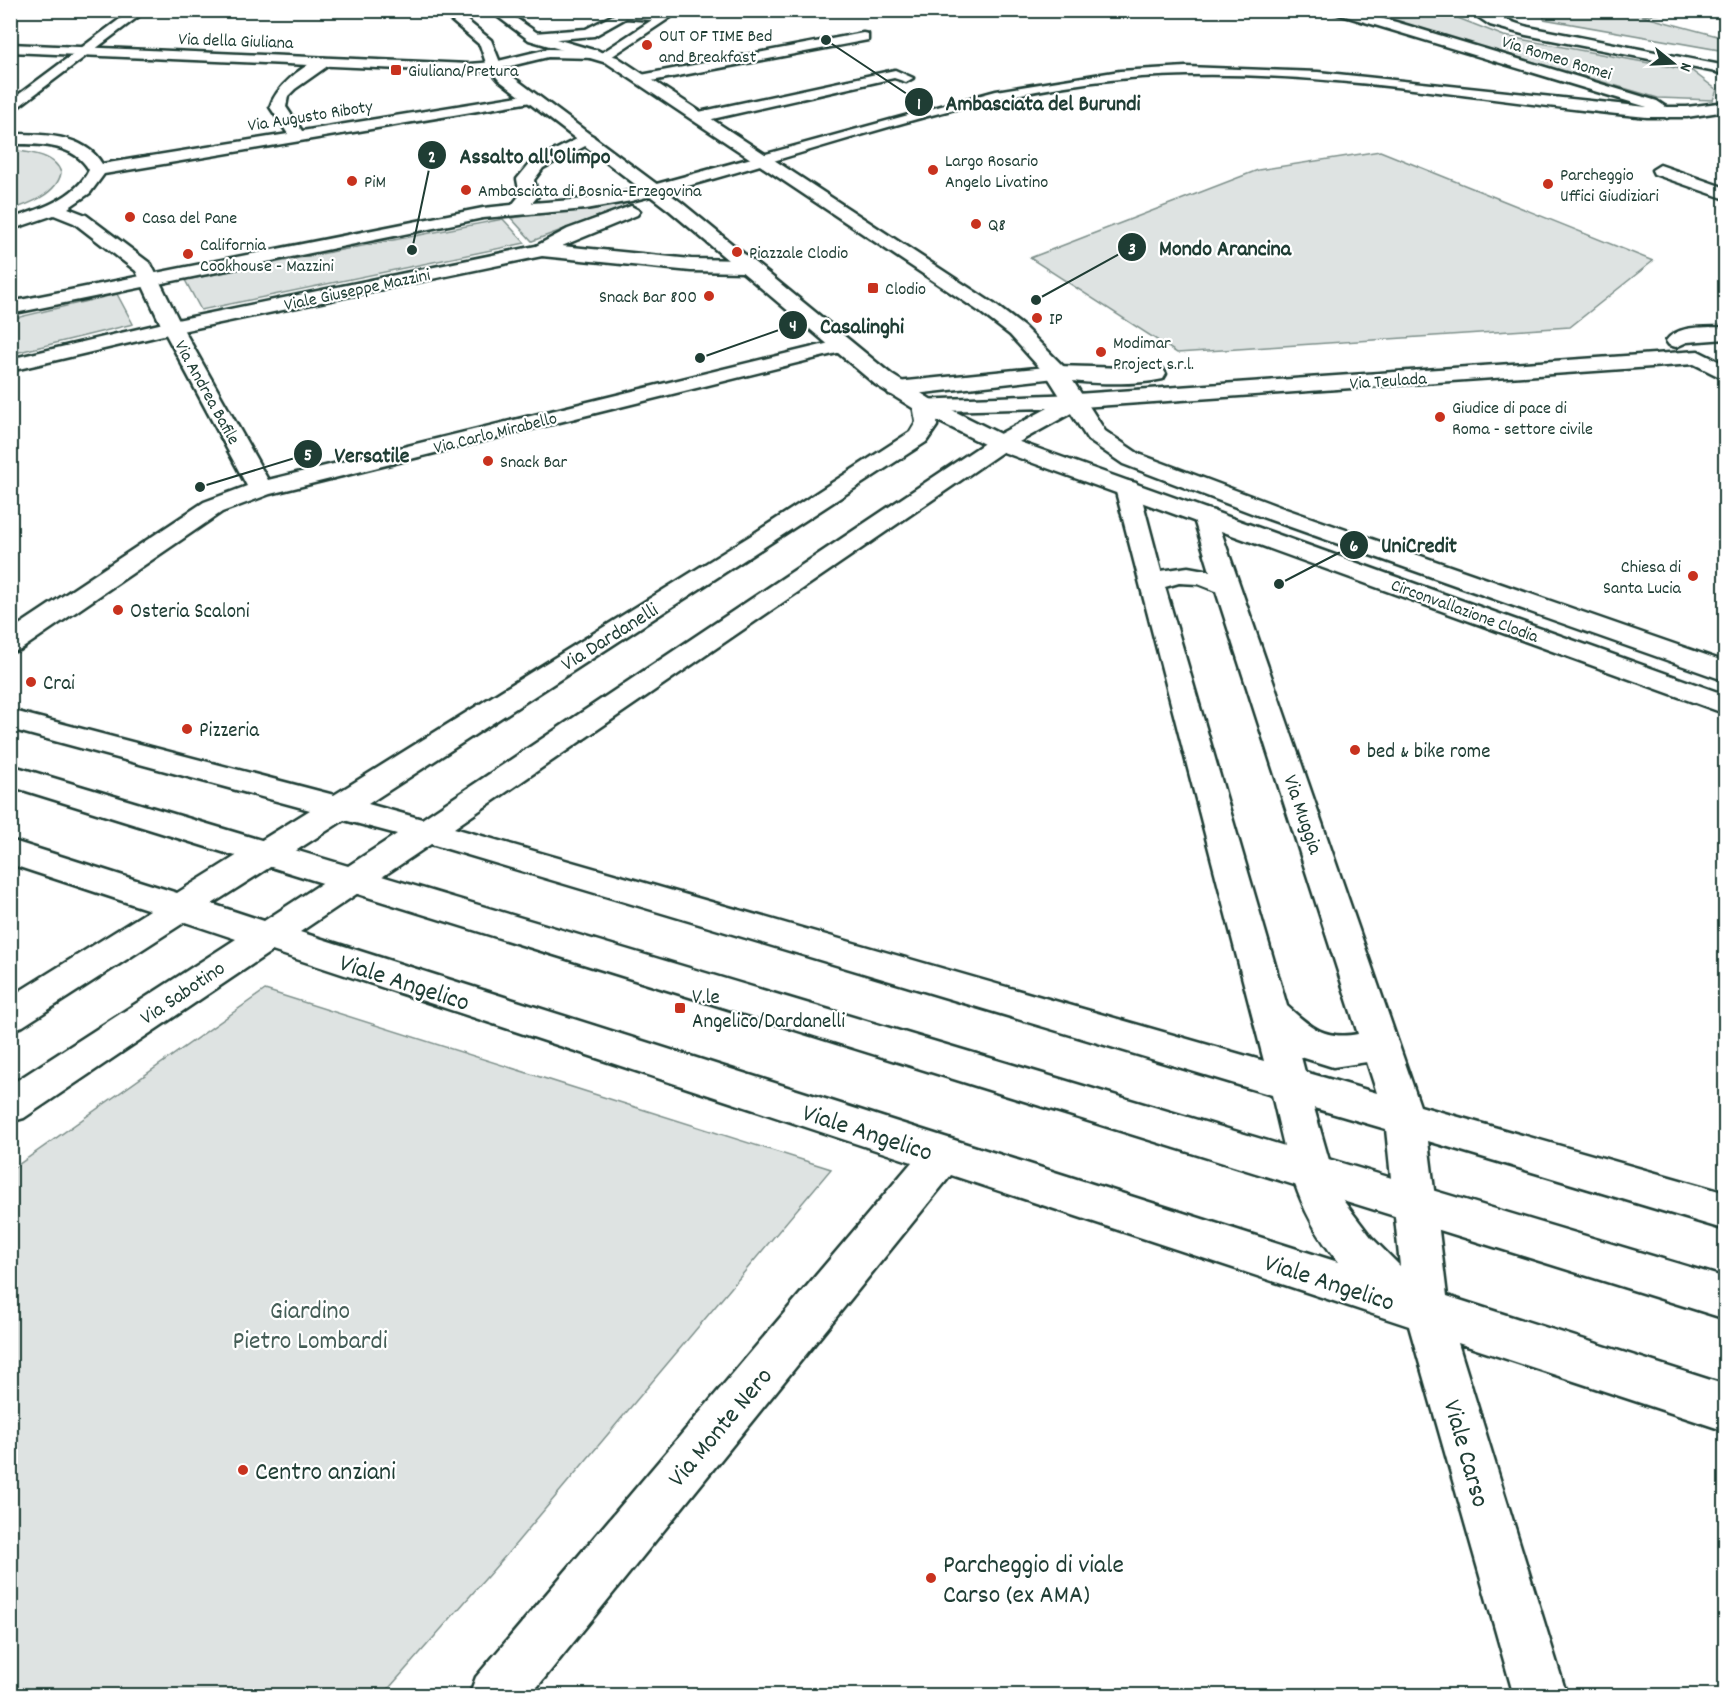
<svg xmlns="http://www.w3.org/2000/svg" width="1736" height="1706" viewBox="0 0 1736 1706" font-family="Dekko,sans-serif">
<rect width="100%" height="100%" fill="#fff"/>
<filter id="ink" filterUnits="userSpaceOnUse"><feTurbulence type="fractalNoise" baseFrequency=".0167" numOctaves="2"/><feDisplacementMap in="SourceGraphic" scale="12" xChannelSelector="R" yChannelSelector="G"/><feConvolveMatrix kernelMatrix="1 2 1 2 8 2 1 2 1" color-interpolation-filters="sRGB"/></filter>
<g filter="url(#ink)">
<!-- green -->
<g fill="#dee3e2" stroke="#7e908b" stroke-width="1.5">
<path d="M1346 11H1440L1504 36 1692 71 1717 90 1713 100 1658 98 1406 25Z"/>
<path d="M1543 11H1678L1642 16 1725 38V51L1544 19Z"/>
<path d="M11 150C27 152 56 154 61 173 57 194 29 204 11 210Z"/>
<path d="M1380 151 1653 261 1570 327 1177 353 1030 258 1258 170Z"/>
<path d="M620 204 624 207 532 241 511 218Z"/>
<path d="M503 219 525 243 201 310 185 280Z"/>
<path d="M117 294 133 324 11 354V319Z"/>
<path d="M265 990 831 1169 508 1553 383 1695H11V1170Z"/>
</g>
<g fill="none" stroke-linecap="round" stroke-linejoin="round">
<defs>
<g id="street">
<path d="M132 10H147L10 113V101Z"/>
<path d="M623 10 665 13 671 17 605 61 600 60V54L652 20 626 18 594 36 534 41 527 37 534 33 586 29Z"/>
<path d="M1325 10H1348L1396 22 1657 101 1675 113 1667 118 1647 107Z"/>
<path d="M863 33 868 34V40L641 83 634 79 641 75Z"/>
<path d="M324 58 329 59V65L295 89 288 96 286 107 302 131 531 94 538 98 531 102 104 174 90 193 68 208 86 215 151 264 182 327 268 480 842 340 849 342 852 346 849 350 270 494 222 512 20 650 10 652V631L204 502 247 486 162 327 136 271 74 223 54 215 10 230V219C38 210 76 198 89 170 74 143 38 144 10 144V134C41 134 85 134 102 164L288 134 270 107C275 88 304 63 324 58Z"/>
<path d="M895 70 913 78 906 82 894 78 699 122 691 117 699 112Z"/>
<path d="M1660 165 1726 188V199L1654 174 1652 170Z"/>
<path d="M1726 327V339L1687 342 1676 347 1669 345 1666 341C1678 324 1706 328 1726 327Z"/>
<path d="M1698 351 1726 365V380L1694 364 1082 407 1008 448 454 828 1264 1061 1115 488 1118 483 1127 481 1136 483 1139 488 1161 571 1188 567 1210 571 1193 516 1196 511 1205 509 1214 511 1420 1106 1726 1193V1230L1428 1141 1447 1296 1726 1385V1431L1458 1343 1567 1696H1514L1409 1326 951 1175 530 1696H469L476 1677 912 1162 272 951 24 1118 10 1122V1085L236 939 185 922 23 1026 10 1030V997L150 910 10 864V840L177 893 310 810 10 729V710L334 795 750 536 910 432 916 422 913 405 916 400 1077 394ZM1048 408 992 438 422 819 368 804 926 442 937 426 938 411ZM1179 583 1198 584 1216 591 1358 1034C1325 1040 1311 1028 1287 1006L1165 587ZM344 820 397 834 264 921 212 904ZM431 844 1272 1095C1288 1161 1294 1207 1338 1262L300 932ZM1301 1057 1333 1067 1367 1062 1377 1093 1305 1072ZM1314 1108 1386 1129 1400 1266 1371 1237 1339 1195Z"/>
<path d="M1056 366 1163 369 1166 374 1163 379C1132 386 1079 384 1048 377L1045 372 1048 367Z"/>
</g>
<g id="secondary">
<path d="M1468 10C1489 10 1508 22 1528 27L1726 66V74L1526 35 1490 25Z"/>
<path d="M10 44 469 64 494 62 548 49 597 50 604 54 597 58 548 57 494 70 469 72 10 52Z"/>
<path d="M1186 67 1318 72 1647 107H1687L1726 102V111L1687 117H1647C1473 101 1295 62 1119 79 952 96 793 161 631 201L586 209 483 218 10 314V302L483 208 512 205 520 195 517 179 531 162 587 134 593 136 595 139 593 142 543 168 534 180 538 196 532 203 586 199 631 191 996 91 1120 71Z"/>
<path d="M631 206 640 211 637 215 562 246 691 259 744 260 753 266 744 272 691 271 542 256 172 333 10 371V359L172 321 536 246 568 229Z"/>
<path d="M1056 366 1064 367 1067 372 1064 377 897 396 889 394 886 389 889 384 897 382Z"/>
<path d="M10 765 1726 1278V1319L10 786Z"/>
</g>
<g id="primary">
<path d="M439 10H454L491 40 501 65 509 74 682 203 892 375 932 400 1008 438 1726 695V714L992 448 916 410 876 385 670 211 499 80 487 66 480 45Z"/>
<path d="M489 10H504L539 34 617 57 994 304 1024 327 1064 367 1105 431 1139 454 1280 507 1726 662V681L1262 517 1123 464 1088 440 1048 377 1010 335 980 312 607 63 529 40Z"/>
</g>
</defs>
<!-- street casing -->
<use href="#street" stroke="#1f3d34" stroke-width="5"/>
<!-- secondary casing -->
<use href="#secondary" stroke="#1f3d34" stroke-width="5"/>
<!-- primary casing -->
<use href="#primary" stroke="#1f3d34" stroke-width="5"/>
<!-- street -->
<use href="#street" fill="#fff" fill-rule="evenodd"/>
<!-- secondary -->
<use href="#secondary" fill="#fff" fill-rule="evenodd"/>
<!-- primary -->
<use href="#primary" fill="#fff" fill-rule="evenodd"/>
</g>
</g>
<!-- markers -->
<g fill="#c8321e" stroke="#fff" stroke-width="2">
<circle cx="647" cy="45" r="6"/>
<rect x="390" y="64" width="12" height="12" rx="3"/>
<circle cx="933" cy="170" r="6"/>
<circle cx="352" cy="181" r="6"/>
<circle cx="1548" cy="184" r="6"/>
<circle cx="466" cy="190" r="6"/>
<circle cx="130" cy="217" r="6"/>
<circle cx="976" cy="224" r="6"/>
<circle cx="737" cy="252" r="6"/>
<circle cx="188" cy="254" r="6"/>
<rect x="867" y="282" width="12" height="12" rx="3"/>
<circle cx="709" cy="296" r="6"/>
<circle cx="1037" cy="318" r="6"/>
<circle cx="1101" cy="352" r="6"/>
<circle cx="1440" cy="417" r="6"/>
<circle cx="488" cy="461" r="6"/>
<circle cx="1693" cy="576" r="6"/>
<circle cx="118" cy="610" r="6"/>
<circle cx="31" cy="682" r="6"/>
<circle cx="187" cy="729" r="6"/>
<circle cx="1355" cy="750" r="6"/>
<rect x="674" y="1002" width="12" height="12" rx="3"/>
<circle cx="243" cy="1470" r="6"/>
<circle cx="931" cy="1578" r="6"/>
</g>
<g text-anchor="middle" stroke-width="4.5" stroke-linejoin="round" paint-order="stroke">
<!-- far-poi labels -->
<g font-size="18" fill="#1f3d34" stroke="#fff" text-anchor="start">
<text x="659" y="41">OUT OF TIME Bed<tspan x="659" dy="21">and Breakfast</tspan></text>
<text x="408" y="76">Giuliana/Pretura</text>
<text x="945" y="166">Largo Rosario<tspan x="945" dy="21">Angelo Livatino</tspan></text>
<text x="1560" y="180">Parcheggio<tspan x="1560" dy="21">Uffici Giudiziari</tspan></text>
<text x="364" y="187">PiM</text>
<text x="478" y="196">Ambasciata di Bosnia-Erzegovina</text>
<text x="142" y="223">Casa del Pane</text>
<text x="988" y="230">Q8</text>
<text x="200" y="250">California<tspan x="200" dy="21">Cookhouse - Mazzini</tspan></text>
<text x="749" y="258">Piazzale Clodio</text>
<text x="885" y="294">Clodio</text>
<text x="697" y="302" text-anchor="end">Snack Bar 800</text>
<text x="1049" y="324">IP</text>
<text x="1113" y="348">Modimar<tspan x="1113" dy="21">Project s.r.l.</tspan></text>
<text x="1452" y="413">Giudice di pace di<tspan x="1452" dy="21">Roma - settore civile</tspan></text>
<text x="500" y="467">Snack Bar</text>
<text x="1681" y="572" text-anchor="end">Chiesa di<tspan x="1681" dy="21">Santa Lucia</tspan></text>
</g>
<!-- far-street labels -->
<g font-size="18" fill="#1f3d34" stroke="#fff">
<text transform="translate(236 40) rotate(2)" y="6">Via della Giuliana</text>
<text transform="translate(1557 57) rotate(17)" y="6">Via Romeo Romei</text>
<text transform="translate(310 115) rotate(-9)" y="6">Via Augusto Riboty</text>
<text transform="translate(357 289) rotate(-12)" y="6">Viale Giuseppe Mazzini</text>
<text transform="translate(1388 380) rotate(-4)" y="6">Via Teulada</text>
<text transform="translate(208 392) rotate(61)" y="6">Via Andrea Bafile</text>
<text transform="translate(495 432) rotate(-14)" y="6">Via Carlo Mirabello</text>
<text transform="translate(1465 610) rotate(20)" y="6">Circonvallazione Clodia</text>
</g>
<!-- poi labels -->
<g font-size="21" fill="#1f3d34" stroke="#fff" text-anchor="start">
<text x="130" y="617">Osteria Scaloni</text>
<text x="43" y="689">Crai</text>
<text x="199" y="736">Pizzeria</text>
<text x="1367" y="757">bed &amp; bike rome</text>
<text x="692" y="1003">V.le<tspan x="692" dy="24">Angelico/Dardanelli</tspan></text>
</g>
<!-- street labels -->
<g font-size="21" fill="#1f3d34" stroke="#fff">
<text transform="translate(609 636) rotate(-32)" y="7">Via Dardanelli</text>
<text transform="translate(1304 814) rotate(71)" y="7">Via Muggia</text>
<text transform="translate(182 992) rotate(-34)" y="7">Via Sabotino</text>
</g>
<!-- near-street labels -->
<g font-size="26" fill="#1f3d34" stroke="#fff">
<text transform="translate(405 981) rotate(18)" y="9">Viale Angelico</text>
<text transform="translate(868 1131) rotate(18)" y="9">Viale Angelico</text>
<text transform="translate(1330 1281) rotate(18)" y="9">Viale Angelico</text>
<text transform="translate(719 1426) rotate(-50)" y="9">Via Monte Nero</text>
<text transform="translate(1468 1453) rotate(74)" y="9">Viale Carso</text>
</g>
<!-- near-park labels -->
<g font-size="26" fill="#455e57" stroke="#fff">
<text x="310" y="1318">Giardino<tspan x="310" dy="30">Pietro Lombardi</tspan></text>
</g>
<!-- near-poi labels -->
<g font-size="26" fill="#1f3d34" stroke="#fff" text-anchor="start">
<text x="255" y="1479">Centro anziani</text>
<text x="943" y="1572">Parcheggio di viale<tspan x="943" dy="30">Carso (ex AMA)</tspan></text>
</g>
</g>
<!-- callouts -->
<path fill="none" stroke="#1f3d34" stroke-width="2" d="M826 40L919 102M412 250L432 155M1036 300L1132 247M700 358L793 325M200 487L308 454M1279 584L1354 545"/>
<g fill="#1f3d34" stroke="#fff" stroke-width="2">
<circle cx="826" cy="40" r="6"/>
<circle cx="412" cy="250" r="6"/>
<circle cx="1036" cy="300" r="6"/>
<circle cx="700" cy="358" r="6"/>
<circle cx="200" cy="487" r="6"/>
<circle cx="1279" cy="584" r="6"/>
<circle cx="919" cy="102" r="15"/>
<circle cx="432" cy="155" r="15"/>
<circle cx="1132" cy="247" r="15"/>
<circle cx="793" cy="325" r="15"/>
<circle cx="308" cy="454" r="15"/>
<circle cx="1354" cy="545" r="15"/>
</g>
<g font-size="18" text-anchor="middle" font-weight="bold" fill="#fff">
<text x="919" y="109">1</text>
<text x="432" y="162">2</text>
<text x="1132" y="254">3</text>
<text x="793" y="331">4</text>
<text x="308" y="460">5</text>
<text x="1354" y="551">6</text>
</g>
<g font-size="22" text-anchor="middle" font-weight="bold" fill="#1f3d34" stroke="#fff" stroke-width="4.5" stroke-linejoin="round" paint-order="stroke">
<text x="1043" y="110">Ambasciata del Burundi</text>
<text x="535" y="163">Assalto all'Olimpo</text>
<text x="1225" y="255">Mondo Arancina</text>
<text x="862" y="333">Casalinghi</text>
<text x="372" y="462">Versatile</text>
<text x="1419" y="552">UniCredit</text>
</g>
<!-- margin -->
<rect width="1736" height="1706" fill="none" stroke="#fff" stroke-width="36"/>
<rect x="18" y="18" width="1700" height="1670" fill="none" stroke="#1f3d34" stroke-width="2" filter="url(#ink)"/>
<!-- north arrow -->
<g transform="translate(1673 63) rotate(108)" stroke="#ffffff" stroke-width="4.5" paint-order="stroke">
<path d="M0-4.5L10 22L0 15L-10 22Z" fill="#1f3d34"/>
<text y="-9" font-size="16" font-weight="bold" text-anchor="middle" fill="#1f3d34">N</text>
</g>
</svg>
